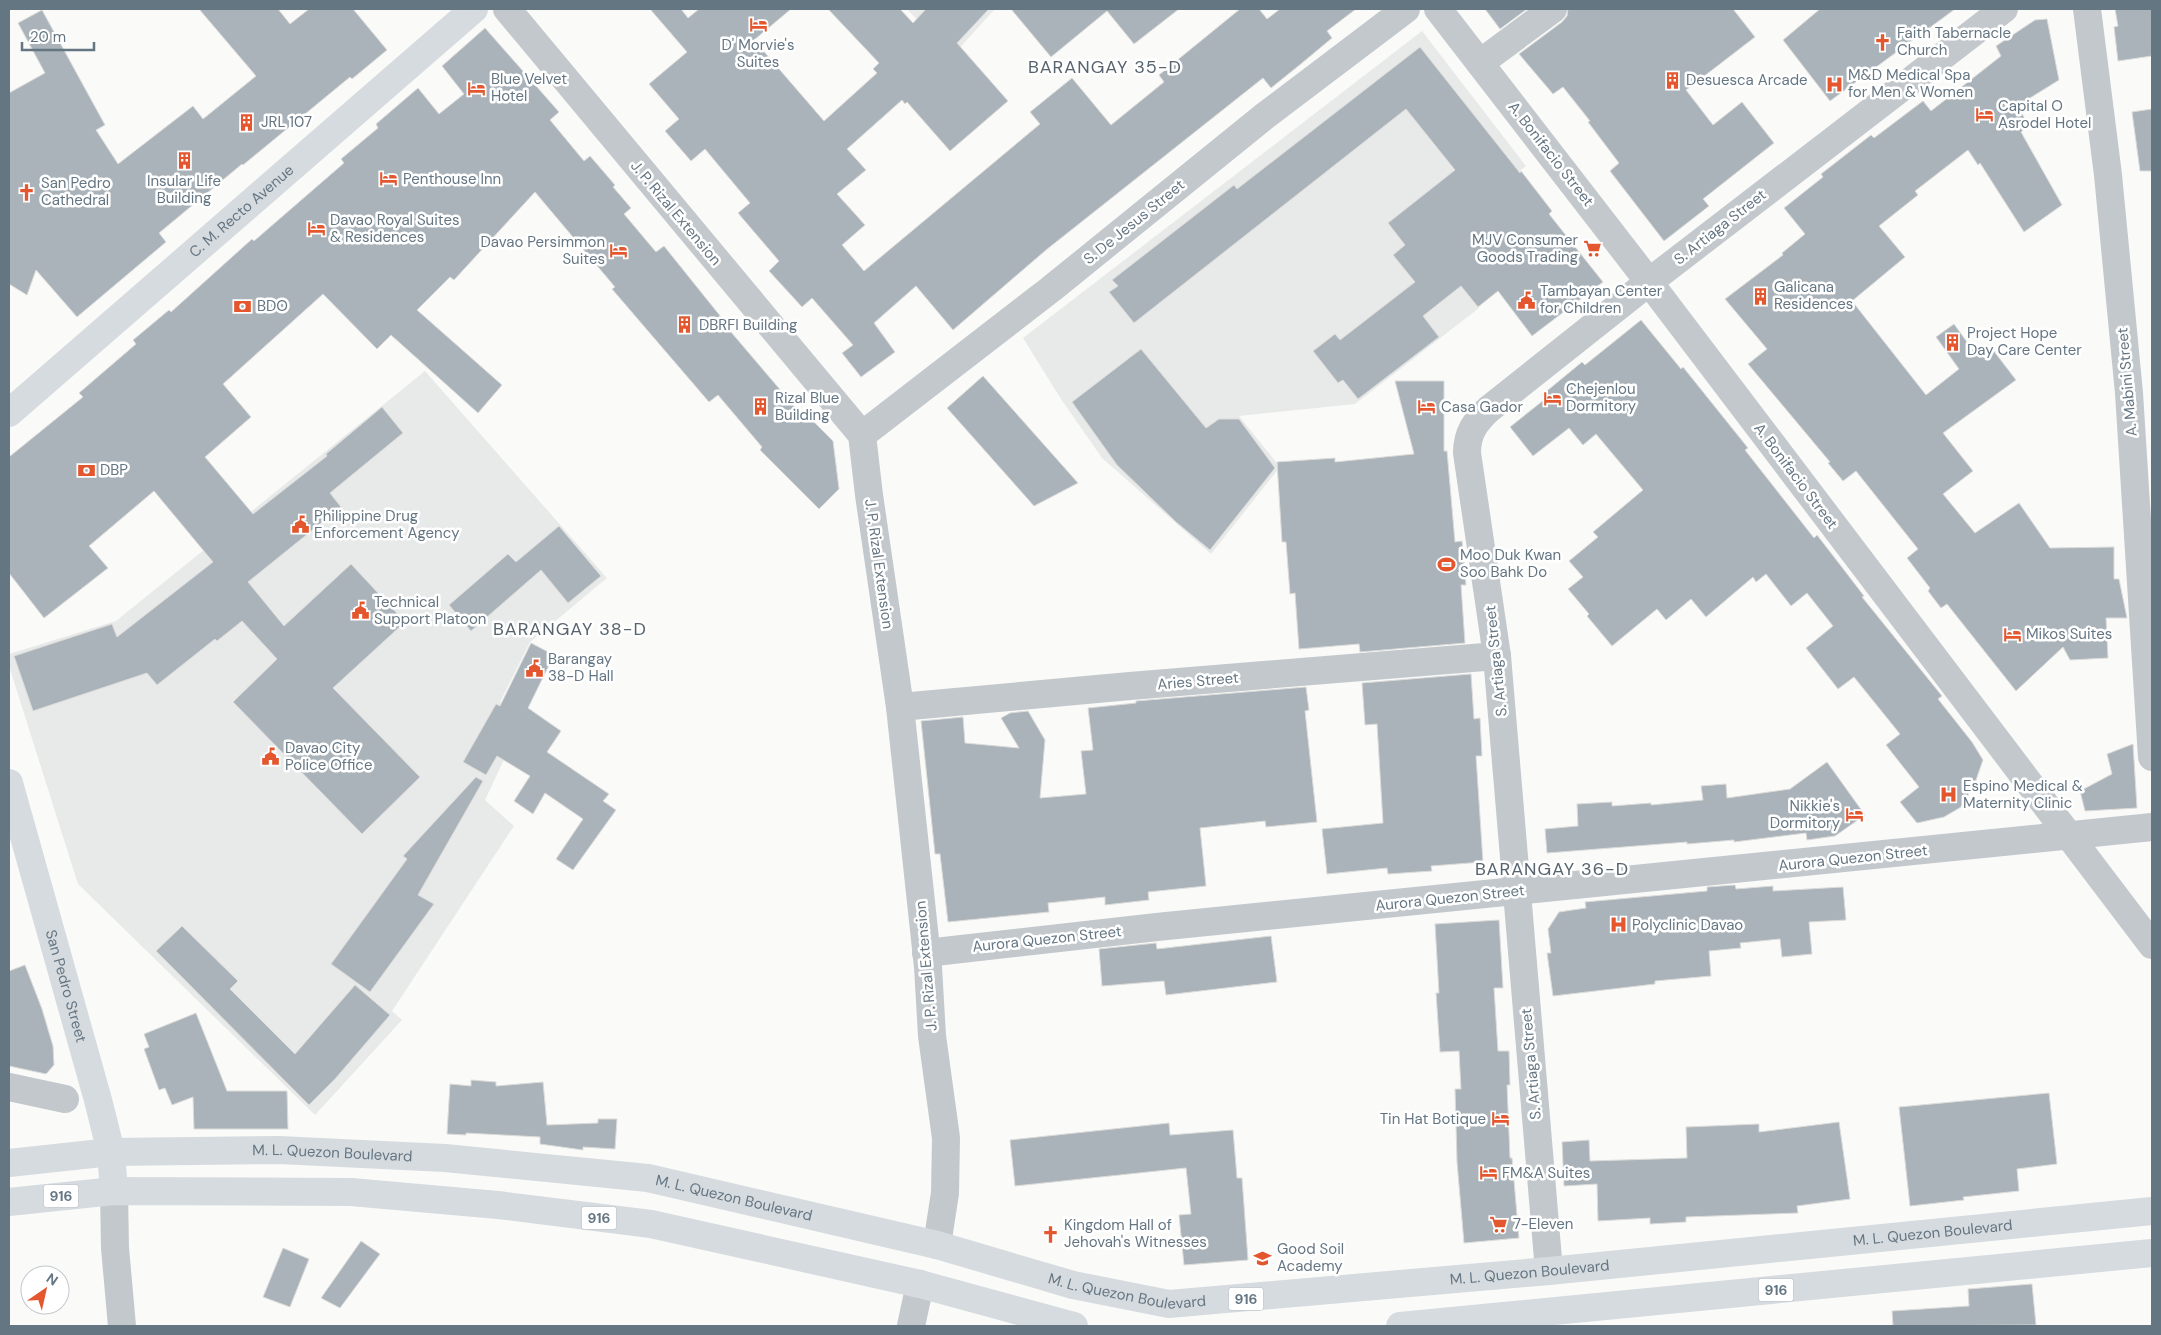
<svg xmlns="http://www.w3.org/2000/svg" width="2161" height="1335" viewBox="0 0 2161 1335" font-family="'DM Sans',sans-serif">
<rect width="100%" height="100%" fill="#fafaf8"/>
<!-- built -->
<g fill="#e8e9e9">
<path d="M907 9H995L952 56Z"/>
<path d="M1422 31 1526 166 1450 225 1486 270 1463 289 1479 308 1355 404 1239 416 1280 467 1211 554 1102 458 1061 399 1023 338Z"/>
<path d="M425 371 607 578 530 642 500 702 525 715 485 800 514 826 392 1011 402 1020 315 1115 78 884 9 666V654L116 621Z"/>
</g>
<!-- building -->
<g fill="#aab3b9" stroke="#dcdcda">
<path d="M199 9H278L290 24 309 9H353L387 50 352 79 350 77 243 165 242 164 159 233 166 242 77 317 36 270 27 295 9 284V93L45 73 18 23 42 10 105 125 96 130 118 164 193 106 203 119 256 76Z"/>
<path d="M650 9H681L688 18 699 9H791L754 40 824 121 877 73 873 69 879 63 828 9H900L913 23 926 9H989L957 43 1008 101 950 151 907 102 905 104 902 100 847 149 866 170 837 194 865 225 842 245 864 271 1040 124 1030 112 1072 78 1111 125 1164 82 1159 75 1240 9H1259L1267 19 1280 9H1356L1327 31 1332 38 1302 63 1271 88 1263 78 1046 250 953 330 916 286 874 323 895 352 861 377 842 353 853 345 812 298 802 307 769 271 779 261 738 213 750 203 705 149 691 161 665 131 679 119 649 84 687 52Z"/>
<path d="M1011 9H1179L1134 44 1107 11 1051 57Z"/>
<path d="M1485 9H1527L1500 29Z"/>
<path d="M1568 9H1733L1755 37 1686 90 1713 125 1742 102 1774 143 1703 199 1709 206 1664 241 1610 171 1619 163 1588 122 1590 121 1563 87 1553 94 1519 54 1562 22 1567 16Z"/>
<path d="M1820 9H1955L1830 101 1783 40Z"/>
<path d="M2115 9H2152V56L2118 61 2114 27 2118 26Z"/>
<path d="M2047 19 2059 80 2017 106 2029 125 2021 132 2062 205 2024 232 1980 163 1978 165 1968 150 1915 191 1918 195 1879 226 1905 257 1852 301 1926 395 1959 369 1936 337 1954 324 1977 356 1990 346 2016 380 1943 433 1973 471 1943 494 1975 533 2019 503 2050 548 2114 547V579H2119L2127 618H2106L2108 658 2070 660 2063 647 2016 691 1947 604 1941 608 1928 591 1930 588 1907 558 1918 549 1856 471 1843 481 1828 463 1830 462 1748 364 1767 349 1725 299 1783 255 1782 253 1805 234 1784 208 1823 177 1821 174 1871 135 1874 138 1923 101 1931 111 2001 56 1996 46 2035 20Z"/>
<path d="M485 28 559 112 550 120 584 161 590 156 615 185 613 187 631 208 624 214 656 252 664 246 721 317 719 318 800 413 802 410 833 441 839 489 819 509 760 450 762 447 718 395 709 402 612 289 615 287 535 192 454 280 450 277 417 310 502 385 478 413 391 335 377 349 323 294 223 384 251 417 205 457 253 514 327 456 326 454 382 407 403 433 330 493 341 507 248 582 284 626 351 564 405 622 333 688 420 777 362 834 233 702 277 659 242 621 217 641 215 639 157 685 147 673 33 711 14 656 112 624 117 637 213 562 154 491 89 546 108 568 44 618 9 573V457L83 397 79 393 136 344 133 340 169 310 171 312 252 239 254 241 344 163 341 159 378 128 376 124 418 88 439 114 464 94 442 66Z"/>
<path d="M1420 47 1520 173 1521 171 1552 211 1549 214 1603 282 1532 336 1498 291 1478 307 1461 286 1423 316 1439 337 1358 399 1343 380 1338 383 1313 351 1335 334 1340 340 1415 282 1393 255 1405 245 1388 223 1455 170 1406 109 1134 323 1109 292 1118 286 1112 280 1234 185 1237 189Z"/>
<path d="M2152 109V171H2140L2132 112Z"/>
<path d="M1641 320 1681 369 1683 367 1748 448 1745 450 1814 538 1817 535 1841 566 1864 596 1862 597 1942 696 1938 699 1972 742 1983 760 1975 783 1961 807 1944 817 1917 823 1900 802 1919 787 1886 745 1900 734 1854 677 1838 689 1806 648 1833 626 1807 593 1791 606 1766 574 1756 582 1753 577 1706 617 1691 599 1666 620 1657 609 1612 646 1587 616 1589 614 1568 589 1583 577 1569 561 1598 537 1593 532 1643 490 1596 434 1583 445 1569 428 1533 456 1510 427 1545 399 1542 395 1582 362 1585 365Z"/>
<path d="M1141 349 1206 428 1219 419H1239L1275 468 1210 550 1176 522 1117 465 1072 402Z"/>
<path d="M983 376 1078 483 1034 506 947 408Z"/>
<path d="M1395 381H1444V451H1447L1455 542 1462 541 1466 585H1461L1465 643 1360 652 1359 644 1299 649 1295 593 1290 594 1286 542H1282L1277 462 1335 458V462L1414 454Z"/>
<path d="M559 526 601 576 568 603 541 570 471 631 449 605 508 554 516 562Z"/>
<path d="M531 643 554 655 528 708 561 731 547 752 609 794 603 801 616 810 573 870 556 859 583 819 545 793 533 814 514 801 530 776 497 756 486 775 463 762 496 704 500 706Z"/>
<path d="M1471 674 1474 719 1480 718 1482 756H1476L1483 862 1431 866 1432 871 1388 874 1387 868 1327 874 1322 829 1383 823 1377 724 1365 725 1362 683Z"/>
<path d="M1306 687 1309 710 1305 711 1317 822 1266 827 1265 821 1200 828 1206 886 1148 892 1149 900 1105 905V897L1048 903 1049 912 948 922 940 854H935L921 721 963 717 965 743 1019 748 1001 718 1010 713 1028 711 1045 740 1040 798 1086 794 1081 751 1093 750 1088 708 1136 703V701Z"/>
<path d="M2133 744 2137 808 2085 811 2080 791 2112 774 2107 754Z"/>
<path d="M1827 762 1865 815 1835 836 1807 840 1806 833 1734 842V840L1687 844V842L1547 853 1545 829 1578 826 1577 804 1612 802V806L1651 803V805L1703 800 1701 786 1726 784 1727 798 1790 789Z"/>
<path d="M476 777 483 781 418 895 434 904 370 992 331 964 407 859 403 856Z"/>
<path d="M1735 885 1736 889 1773 886V891L1843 887 1846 920 1809 922 1812 954 1782 957 1780 939 1740 943 1741 948 1709 951 1711 976 1655 981V984L1553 996 1547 953H1551L1548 929 1559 912 1586 908 1585 902 1707 891V887Z"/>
<path d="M1499 920 1503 988H1494L1498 1051H1509L1510 1085H1507L1510 1158H1512L1519 1238 1464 1243 1457 1162 1455 1089H1461L1459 1051 1440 1052 1436 993H1439L1435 924Z"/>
<path d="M182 926 238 981 230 989 295 1054 355 985 390 1015 335 1079 309 1105 156 951Z"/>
<path d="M1271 936 1277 982 1166 995 1164 981 1102 986 1099 949 1156 943 1157 949Z"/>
<path d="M25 965 42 1009 53 1046 54 1065 46 1074 9 1066V971Z"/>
<path d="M196 1013 227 1091H287L288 1129H194L193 1097 172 1105 165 1088 159 1090 144 1049 149 1047 144 1034Z"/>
<path d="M471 1080 496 1082V1086L543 1082 547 1125 598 1123V1119H617L615 1149 583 1147V1150L540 1144V1137L466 1133V1135L447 1134 450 1084 471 1086Z"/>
<path d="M2049 1093 2057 1164 2017 1169 2019 1191 1963 1197 1964 1200 1910 1206 1899 1107Z"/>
<path d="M1839 1122 1850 1199 1797 1206 1798 1213 1686 1217V1222L1650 1224V1218L1598 1221 1597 1184 1564 1186 1562 1142 1589 1140 1590 1161 1687 1158 1686 1127 1759 1124V1132Z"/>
<path d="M1169 1123 1170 1135 1233 1130 1237 1178H1242L1248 1260 1184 1265 1179 1215 1191 1214 1186 1168 1015 1186 1010 1140Z"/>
<path d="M361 1241 380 1254 340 1308 321 1298Z"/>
<path d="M283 1248 309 1259 290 1307 263 1297Z"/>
<path d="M2032 1284 2036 1325 1893 1326 1892 1311 1969 1306 1968 1289Z"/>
</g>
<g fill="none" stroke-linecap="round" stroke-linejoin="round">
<!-- minor -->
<g stroke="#c3c8cc" stroke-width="28">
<path d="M2087 9 2108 175 2129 393 2152 757"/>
<path d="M1480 63 1553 9"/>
<path d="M900 707 1130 686 1497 656"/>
<path d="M926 953 1157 927 2152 827"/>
<path d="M9 1087 65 1099"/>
<path d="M1549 1271 1497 656 1467 453C1467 433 1475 422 1489 409L1649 282 2004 9"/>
<path d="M911 1326 920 1284"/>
</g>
<!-- tertiary -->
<g stroke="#c3c8cc" stroke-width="28">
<path d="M507 9 862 435 869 495 900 707 928 967 932 1036 946 1138 945 1193 937 1245"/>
<path d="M1438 9 1649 282 2152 945"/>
<path d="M862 435 1051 289 1266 115 1406 9"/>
<path d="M114 1191 115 1248 122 1326"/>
</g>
<!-- secondary -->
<g stroke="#d6dbdf" stroke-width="28">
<path id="s1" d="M9 413 474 9"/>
<path id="s2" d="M9 783 98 1100 111 1152 114 1191"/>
</g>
<!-- primary -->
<g stroke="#d6dbdf" stroke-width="28">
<path id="s3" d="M9 1163 111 1152 279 1150 445 1158 648 1178 937 1245 1073 1285 1169 1304 1549 1271 2152 1211"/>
<path d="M9 1202 114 1191 351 1192 498 1205 651 1224 920 1284 1074 1326"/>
<path d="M1400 1326 2152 1253"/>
</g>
</g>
<!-- icons -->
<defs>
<symbol id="hotel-bare" viewBox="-9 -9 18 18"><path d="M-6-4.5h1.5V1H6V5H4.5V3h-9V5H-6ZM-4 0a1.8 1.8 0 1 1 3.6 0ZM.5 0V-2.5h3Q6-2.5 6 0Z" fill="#e4572e" stroke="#fff" stroke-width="2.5" paint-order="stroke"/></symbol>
<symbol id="church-bare" viewBox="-9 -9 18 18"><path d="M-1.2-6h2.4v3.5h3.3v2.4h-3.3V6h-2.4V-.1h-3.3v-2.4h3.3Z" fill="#e4572e" stroke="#fff" stroke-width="2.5" paint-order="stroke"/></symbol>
<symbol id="building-bare" viewBox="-9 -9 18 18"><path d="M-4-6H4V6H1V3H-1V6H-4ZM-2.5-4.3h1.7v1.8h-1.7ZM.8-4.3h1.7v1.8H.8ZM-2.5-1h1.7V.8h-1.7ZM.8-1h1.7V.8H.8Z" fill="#e4572e" stroke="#fff" stroke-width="2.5" paint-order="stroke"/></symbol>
<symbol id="hospital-bare" viewBox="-9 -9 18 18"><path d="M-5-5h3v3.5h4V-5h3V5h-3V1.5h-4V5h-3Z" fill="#e4572e" stroke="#fff" stroke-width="2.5" paint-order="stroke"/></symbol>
<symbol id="supermarket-bare" viewBox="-9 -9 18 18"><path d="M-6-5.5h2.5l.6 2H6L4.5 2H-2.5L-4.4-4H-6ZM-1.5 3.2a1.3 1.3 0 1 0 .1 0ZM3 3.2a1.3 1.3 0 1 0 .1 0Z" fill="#e4572e" stroke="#fff" stroke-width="2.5" paint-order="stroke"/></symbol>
<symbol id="civic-bare" viewBox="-9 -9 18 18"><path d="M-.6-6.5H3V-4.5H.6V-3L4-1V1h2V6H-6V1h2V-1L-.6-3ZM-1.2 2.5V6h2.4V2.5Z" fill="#e4572e" stroke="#fff" stroke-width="2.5" paint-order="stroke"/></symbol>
<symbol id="bank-bare" viewBox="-9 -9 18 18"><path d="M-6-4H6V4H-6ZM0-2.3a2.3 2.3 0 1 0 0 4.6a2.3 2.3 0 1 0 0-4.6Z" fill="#e4572e" stroke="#fff" stroke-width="2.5" paint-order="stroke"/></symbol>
<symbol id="stadium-bare" viewBox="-9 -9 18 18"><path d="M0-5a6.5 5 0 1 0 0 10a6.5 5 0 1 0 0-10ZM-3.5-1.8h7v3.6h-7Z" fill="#e4572e" stroke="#fff" stroke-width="2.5" paint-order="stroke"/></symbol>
<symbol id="school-bare" viewBox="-9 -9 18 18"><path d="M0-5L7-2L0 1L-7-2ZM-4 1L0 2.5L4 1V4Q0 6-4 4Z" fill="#e4572e" stroke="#fff" stroke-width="2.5" paint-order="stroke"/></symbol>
</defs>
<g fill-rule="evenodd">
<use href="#hotel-bare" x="746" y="12" width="25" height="25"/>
<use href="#church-bare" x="1870" y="30" width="25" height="25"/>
<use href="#building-bare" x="1660" y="68" width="25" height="25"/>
<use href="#hospital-bare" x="1822" y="72" width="25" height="25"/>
<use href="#hotel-bare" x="464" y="76" width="25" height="25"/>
<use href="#hotel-bare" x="1972" y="102" width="25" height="25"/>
<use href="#building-bare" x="234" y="110" width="25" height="25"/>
<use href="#building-bare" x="172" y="148" width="25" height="25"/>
<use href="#hotel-bare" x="376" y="166" width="25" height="25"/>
<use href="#church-bare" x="14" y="180" width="25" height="25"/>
<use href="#hotel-bare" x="304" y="216" width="25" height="25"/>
<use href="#supermarket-bare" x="1580" y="236" width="25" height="25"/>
<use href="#hotel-bare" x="606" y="238" width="25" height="25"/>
<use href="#building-bare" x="1748" y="284" width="25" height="25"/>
<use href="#civic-bare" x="1514" y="288" width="25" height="25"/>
<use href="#bank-bare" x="230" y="294" width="25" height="25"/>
<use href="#building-bare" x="672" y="312" width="25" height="25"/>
<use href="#building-bare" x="1940" y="330" width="25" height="25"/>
<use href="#hotel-bare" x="1540" y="386" width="25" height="25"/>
<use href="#building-bare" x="748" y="394" width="25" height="25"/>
<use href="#hotel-bare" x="1414" y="394" width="25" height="25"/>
<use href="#bank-bare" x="74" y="458" width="25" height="25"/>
<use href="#civic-bare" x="288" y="512" width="25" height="25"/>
<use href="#stadium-bare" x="1434" y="552" width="25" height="25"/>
<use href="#civic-bare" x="348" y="598" width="25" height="25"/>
<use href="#hotel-bare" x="2000" y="622" width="25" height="25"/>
<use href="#civic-bare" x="522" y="656" width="25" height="25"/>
<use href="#civic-bare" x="258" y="744" width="25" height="25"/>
<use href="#hospital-bare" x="1936" y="782" width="25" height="25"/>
<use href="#hotel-bare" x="1842" y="802" width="25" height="25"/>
<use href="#hospital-bare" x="1606" y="912" width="25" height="25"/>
<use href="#hotel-bare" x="1488" y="1106" width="25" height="25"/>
<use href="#hotel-bare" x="1476" y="1160" width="25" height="25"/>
<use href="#supermarket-bare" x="1486" y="1212" width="25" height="25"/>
<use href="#church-bare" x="1038" y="1222" width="25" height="25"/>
<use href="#school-bare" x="1250" y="1246" width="25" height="25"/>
</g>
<g text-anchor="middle" stroke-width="5" stroke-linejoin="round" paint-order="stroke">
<!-- shield labels -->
<g fill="#fff" stroke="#939fa8" stroke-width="1">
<rect x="43.5" y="1184.5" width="35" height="23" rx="4"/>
<rect x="581.5" y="1206.5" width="35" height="23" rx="4"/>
<rect x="1758.5" y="1278.5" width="35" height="23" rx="4"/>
<rect x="1228.5" y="1287.5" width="35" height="23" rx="4"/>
</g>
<g font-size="14" font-weight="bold" fill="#657683">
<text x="61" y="1201">916</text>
<text x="599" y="1223">916</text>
<text x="1776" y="1295">916</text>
<text x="1246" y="1304">916</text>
</g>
<!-- poi labels -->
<g font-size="15" fill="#657683" stroke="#fff" text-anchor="start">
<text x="1897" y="38">Faith Tabernacle<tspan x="1897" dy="17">Church</tspan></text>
<text x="758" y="50" text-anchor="middle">D' Morvie's<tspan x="758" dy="17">Suites</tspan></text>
<text x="1848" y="80">M&amp;D Medical Spa<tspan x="1848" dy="17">for Men &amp; Women</tspan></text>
<text x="491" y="84">Blue Velvet<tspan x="491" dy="17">Hotel</tspan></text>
<text x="1686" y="85">Desuesca Arcade</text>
<text x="1998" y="111">Capital O<tspan x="1998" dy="17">Asrodel Hotel</tspan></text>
<text x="261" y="127">JRL 107</text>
<text x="403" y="184">Penthouse Inn</text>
<text x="184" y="186" text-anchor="middle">Insular Life<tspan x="184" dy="17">Building</tspan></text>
<text x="41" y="188">San Pedro<tspan x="41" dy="17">Cathedral</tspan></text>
<text x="330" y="225">Davao Royal Suites<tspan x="330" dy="17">&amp; Residences</tspan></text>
<text x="1578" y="245" text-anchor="end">MJV Consumer<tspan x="1578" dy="17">Goods Trading</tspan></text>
<text x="605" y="247" text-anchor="end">Davao Persimmon<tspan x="605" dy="17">Suites</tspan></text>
<text x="1774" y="292">Galicana<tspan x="1774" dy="17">Residences</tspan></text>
<text x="1540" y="296">Tambayan Center<tspan x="1540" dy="17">for Children</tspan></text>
<text x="257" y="311">BDO</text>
<text x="699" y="330">DBRFI Building</text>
<text x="1967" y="338">Project Hope<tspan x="1967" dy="17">Day Care Center</tspan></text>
<text x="1566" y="394">Chejenlou<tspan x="1566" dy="17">Dormitory</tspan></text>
<text x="775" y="403">Rizal Blue<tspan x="775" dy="17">Building</tspan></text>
<text x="1441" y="412">Casa Gador</text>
<text x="100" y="475">DBP</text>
<text x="314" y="521">Philippine Drug<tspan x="314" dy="17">Enforcement Agency</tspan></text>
<text x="1460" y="560">Moo Duk Kwan<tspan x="1460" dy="17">Soo Bahk Do</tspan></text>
<text x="374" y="607">Technical<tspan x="374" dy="17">Support Platoon</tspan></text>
<text x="2026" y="639">Mikos Suites</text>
<text x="548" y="664">Barangay<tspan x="548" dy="17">38-D Hall</tspan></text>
<text x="285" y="753">Davao City<tspan x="285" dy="17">Police Office</tspan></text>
<text x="1963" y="791">Espino Medical &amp;<tspan x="1963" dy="17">Maternity Clinic</tspan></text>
<text x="1840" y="811" text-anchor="end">Nikkie's<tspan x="1840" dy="17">Dormitory</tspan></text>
<text x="1632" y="930">Polyclinic Davao</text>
<text x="1486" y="1124" text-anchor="end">Tin Hat Botique</text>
<text x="1502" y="1178">FM&amp;A Suites</text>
<text x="1513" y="1229">7-Eleven</text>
<text x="1064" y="1230">Kingdom Hall of<tspan x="1064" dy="17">Jehovah's Witnesses</tspan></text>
<text x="1277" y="1254">Good Soil<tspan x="1277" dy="17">Academy</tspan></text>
</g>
<!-- street labels -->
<g font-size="15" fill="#657683" stroke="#fff">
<text transform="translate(1551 154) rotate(52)" y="5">A. Bonifacio Street</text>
<text dy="5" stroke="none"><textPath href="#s1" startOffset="308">C. M. Recto Avenue</textPath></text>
<text transform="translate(676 213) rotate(50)" y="5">J. P. Rizal Extension</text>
<text transform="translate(1134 222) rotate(-39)" y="5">S. De Jesus Street</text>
<text transform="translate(1720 227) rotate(-38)" y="5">S. Artiaga Street</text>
<text transform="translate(2127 382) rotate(-95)" y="5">A. Mabini Street</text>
<text transform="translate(1796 476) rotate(53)" y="5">A. Bonifacio Street</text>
<text transform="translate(879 564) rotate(82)" y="5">J. P. Rizal Extension</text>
<text transform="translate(1496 661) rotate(-96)" y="5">S. Artiaga Street</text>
<text transform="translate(1198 681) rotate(-5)" y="5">Aries Street</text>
<text transform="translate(1853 858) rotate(-6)" y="5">Aurora Quezon Street</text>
<text transform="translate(1450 898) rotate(-6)" y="5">Aurora Quezon Street</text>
<text transform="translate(1047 939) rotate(-6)" y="5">Aurora Quezon Street</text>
<text transform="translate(926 966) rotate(-95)" y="5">J. P. Rizal Extension</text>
<text dy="5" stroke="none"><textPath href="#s2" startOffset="211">San Pedro Street</textPath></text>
<text transform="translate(1531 1064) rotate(-95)" y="5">S. Artiaga Street</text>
<text dy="5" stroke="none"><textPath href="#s3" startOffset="324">M. L. Quezon Boulevard</textPath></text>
<text dy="5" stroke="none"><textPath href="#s3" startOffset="729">M. L. Quezon Boulevard</textPath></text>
<text dy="5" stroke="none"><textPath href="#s3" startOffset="1944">M. L. Quezon Boulevard</textPath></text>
<text dy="5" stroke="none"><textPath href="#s3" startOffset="1539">M. L. Quezon Boulevard</textPath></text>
<text dy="5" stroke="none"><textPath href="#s3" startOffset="1134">M. L. Quezon Boulevard</textPath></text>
</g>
<!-- quarter labels -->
<g font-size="18" letter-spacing="1" fill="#57646e" stroke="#fff">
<text x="1105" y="73">BARANGAY 35-D</text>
<text x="570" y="635">BARANGAY 38-D</text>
<text x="1552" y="875">BARANGAY 36-D</text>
</g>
</g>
<!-- border -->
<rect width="2161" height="1335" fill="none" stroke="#657683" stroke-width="20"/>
<!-- north arrow -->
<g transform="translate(45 1290) rotate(34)"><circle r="24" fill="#ffffff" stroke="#c1c8cd"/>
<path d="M0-4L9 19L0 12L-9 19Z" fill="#e4572e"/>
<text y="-8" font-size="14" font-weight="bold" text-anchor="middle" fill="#657683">N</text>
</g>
<!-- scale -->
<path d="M22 42v8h72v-8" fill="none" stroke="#657683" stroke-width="2.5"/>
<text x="30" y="42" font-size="15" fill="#657683" stroke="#ffffff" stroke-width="4" paint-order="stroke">20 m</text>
</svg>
